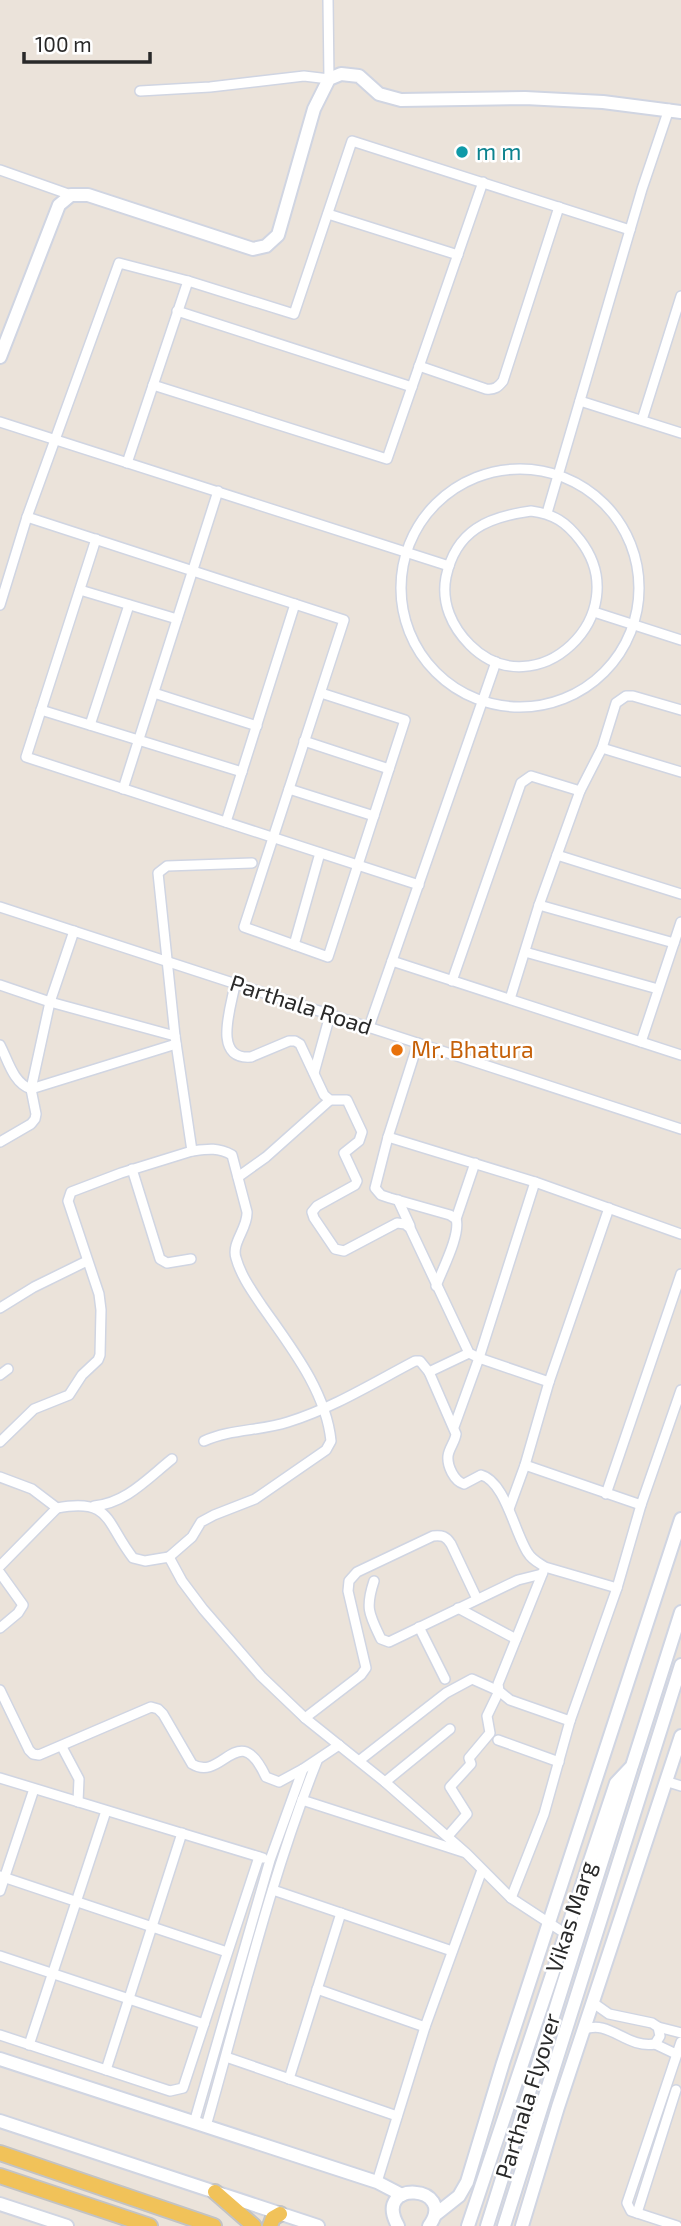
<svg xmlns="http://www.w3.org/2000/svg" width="681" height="2226" viewBox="0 0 681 2226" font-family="'Exo 2',sans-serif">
<rect width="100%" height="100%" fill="#ebe3da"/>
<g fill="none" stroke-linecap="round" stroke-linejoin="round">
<defs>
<g id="street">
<path d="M140 91 210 87 304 76 329 79 328 0"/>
<path d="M0 170 71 195"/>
<path d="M328 214 458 255"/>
<path d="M177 311 412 387"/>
<path d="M419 366 486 389C495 390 498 387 503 381L559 207"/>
<path d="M153 385 387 459 483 182"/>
<path d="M580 401 681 433"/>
<path d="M642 420 681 296"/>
<path d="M0 422 449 566"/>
<path d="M127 463 188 281"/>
<circle cx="520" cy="588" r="119"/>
<path d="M531 511C554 514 566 522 580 540 638 615 535 710 470 645 452 627 441 603 446 577 456 530 488 517 531 511Z"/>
<path d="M547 513 642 189 669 109"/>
<path d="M27 517 344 620 244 927 328 957 405 720 321 693"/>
<path d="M96 539 26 757 419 885"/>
<path d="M80 590 177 619"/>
<path d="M0 605 27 517 119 263 188 281 294 314 352 141 630 230"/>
<path d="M594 612 681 640"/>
<path d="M154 693 257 726"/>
<path d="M41 710 242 772"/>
<path d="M90 725 129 605"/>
<path d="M304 741 389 769"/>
<path d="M602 748 681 772"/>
<path d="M123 789 218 491"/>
<path d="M289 789 374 816"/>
<path d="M226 822 295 604"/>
<path d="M557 855 681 894"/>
<path d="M539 905 674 943"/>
<path d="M0 907 681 1129"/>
<path d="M294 945 320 853"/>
<path d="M525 952 658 989"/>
<path d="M392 961 681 1055"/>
<path d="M452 981 521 783 531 776 580 791"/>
<path d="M235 984C232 1005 211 1060 251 1057L289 1041H295L300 1044 324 1095 330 1100H347L362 1132 359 1141 344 1153 357 1181 355 1185 317 1206 312 1212 314 1218 335 1249 344 1251 397 1223 405 1224 410 1228 469 1353 479 1358 549 1382"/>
<path d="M0 985 50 1002 175 1036"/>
<path d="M510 999 539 905 580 791 602 748 616 703 626 696H633L681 710"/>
<path d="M369 1027 496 662"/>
<path d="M641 1042 681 922"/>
<path d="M418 1043 388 1137 375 1188 381 1195 390 1198 450 1215 456 1219C461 1234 442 1270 436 1286"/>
<path d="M0 1045C8 1060 13 1083 31 1089L176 1044"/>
<path d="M314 1073 330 1015"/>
<path d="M388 1137 535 1182 681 1234"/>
<path d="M0 1142 31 1124 35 1119 36 1114 31 1089 50 1002 74 931"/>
<path d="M132 1169 160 1259 167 1263 191 1259"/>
<path d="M238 1177 266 1157 330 1100"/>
<path d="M398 1200 410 1226"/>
<path d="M456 1219 475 1163"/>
<path d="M0 1308 34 1287 87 1261"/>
<path d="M429 1372 469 1353"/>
<path d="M0 1375 8 1369"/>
<path d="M454 1427 479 1358 535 1182"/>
<path d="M204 1441C230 1429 260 1431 288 1422 333 1408 373 1383 415 1361H420L429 1372 456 1434C455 1442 449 1448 448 1456 447 1466 454 1481 464 1484L481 1475C505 1481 515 1534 528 1553 532 1560 539 1563 545 1567L617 1588"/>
<path d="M0 1442 34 1409 69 1395 82 1375 98 1360 100 1355 101 1310 99 1294 68 1201 71 1192 121 1173 192 1151"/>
<path d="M525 1465 641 1505"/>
<path d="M0 1477 32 1489 57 1508C112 1498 105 1522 133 1558L145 1561 169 1557 182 1581 203 1609 261 1676 305 1718 385 1782 467 1854 511 1898 566 1934"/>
<path d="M606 1494 681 1274"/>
<path d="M94 1506C126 1503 147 1479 172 1459"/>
<path d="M509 1509 525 1465 549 1382 609 1208"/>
<path d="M169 1557 192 1537 201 1522 214 1515 255 1499 326 1450 331 1441C326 1391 290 1346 262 1306 252 1291 241 1276 236 1258 231 1243 248 1228 247 1212L232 1155C218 1147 207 1149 192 1151L175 1036 158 873 167 866 252 863"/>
<path d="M0 1566 57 1508"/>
<path d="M543 1572 498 1684 499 1691 510 1700 570 1721"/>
<path d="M0 1573 23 1605 18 1613 0 1628"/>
<path d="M374 1581C365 1608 369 1614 381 1639L389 1642 518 1580 542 1574"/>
<path d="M458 1608 516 1639"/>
<path d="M419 1627 445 1679"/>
<path d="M0 1690 29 1750 33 1754 39 1755 151 1707 158 1709 163 1714 192 1764C223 1783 238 1717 266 1777L279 1782 303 1769 339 1745"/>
<path d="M305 1718 361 1675 366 1668 348 1591 349 1581 357 1572 433 1536C442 1535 446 1536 451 1544L477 1599"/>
<path d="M498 1740 559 1762"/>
<path d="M62 1747 79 1779 78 1802"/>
<path d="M360 1760 446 1693 472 1679 499 1691 487 1716 490 1733 469 1758 471 1764 450 1787 467 1814 448 1836"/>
<path d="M0 1778 263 1858"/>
<path d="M665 1781 681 1786"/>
<path d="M385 1782 450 1729"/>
<path d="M302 1800 463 1852"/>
<path d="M0 1876 227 1952"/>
<path d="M273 1890 452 1951"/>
<path d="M0 1891 34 1789"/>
<path d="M511 1898 544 1814 570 1721 617 1588 641 1505 681 1390"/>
<path d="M0 1956 204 2024"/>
<path d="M317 1989 425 2027"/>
<path d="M658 2027 681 2033"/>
<path d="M583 2030C609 2018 626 2049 655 2044L660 2036 658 2027 652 2023 609 2014 592 2002"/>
<path d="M0 2035 170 2091 183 2088 259 1857"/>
<path d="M655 2044 676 2054"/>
<path d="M29 2045 106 1811"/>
<path d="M226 2057 397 2116"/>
<path d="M106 2070 182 1833"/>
<path d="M289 2079 341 1913"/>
<path d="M194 2123 270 1860 303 1769"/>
<path d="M206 2126C241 2004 270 1879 317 1761"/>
<path d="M377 2182 425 2027 482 1870"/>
<path d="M637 2213 676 2090"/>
<path d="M677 2226 631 2211 627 2203 681 2042"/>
</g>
<g id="secondary">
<path d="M0 357 59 205 71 195H88L253 249 266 246 278 235 314 109 329 79 341 74 359 76 379 94 401 100 525 98 603 102 681 112"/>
<path d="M0 2059 377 2182 402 2195"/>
<path d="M0 2121 318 2226"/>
<path d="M0 2204 67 2226"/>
<path d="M435 2215 459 2196 467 2182 503 2063 681 1519"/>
<path d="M398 2226C371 2178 459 2185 429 2226"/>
<path d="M468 2226 616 1783 632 1766 681 1612"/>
<path d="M487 2226 631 1769"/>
<path d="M504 2226 681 1665"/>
<path d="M522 2226 558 2107 681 1736"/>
</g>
<g id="primary">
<path d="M0 2153 214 2226"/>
<path d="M0 2176 150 2226"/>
<path d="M215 2192 254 2226"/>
<path d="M270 2226 273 2218 280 2214"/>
</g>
</defs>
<!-- street casing -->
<use href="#street" stroke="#d0d5e2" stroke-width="12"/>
<!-- secondary casing -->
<use href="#secondary" stroke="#d0d5e2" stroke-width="16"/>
<!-- primary casing -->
<use href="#primary" stroke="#c3c3c3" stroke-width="18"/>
<!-- street -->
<use href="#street" stroke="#fff" stroke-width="9"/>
<!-- secondary -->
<use href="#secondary" stroke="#fff" stroke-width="12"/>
<!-- primary -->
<use href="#primary" stroke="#f1c259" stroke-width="14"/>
</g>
<!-- markers -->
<circle fill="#0f9aa8" stroke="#fff" stroke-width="2.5" cx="462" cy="152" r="7"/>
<circle fill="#e8710a" stroke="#fff" stroke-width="2.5" cx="397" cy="1050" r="7"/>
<g text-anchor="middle" stroke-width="5" stroke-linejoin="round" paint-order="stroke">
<!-- culture labels -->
<g font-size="23" fill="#0d838f" stroke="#fff" text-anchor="start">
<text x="476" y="160">m m</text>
</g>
<!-- street labels -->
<g font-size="23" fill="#292929" stroke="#fff">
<text transform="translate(301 1005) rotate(18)" y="8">Parthala Road</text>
<text transform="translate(571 1917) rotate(-72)" y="8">Vikas Marg</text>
<text transform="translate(528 2096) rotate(-73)" y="8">Parthala Flyover</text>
</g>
<!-- food labels -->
<g font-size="23" fill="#c56008" stroke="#fff" text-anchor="start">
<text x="411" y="1058">Mr. Bhatura</text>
</g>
</g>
<!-- scale -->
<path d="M24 52v10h126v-10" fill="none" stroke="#292929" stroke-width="3.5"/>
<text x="35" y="52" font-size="21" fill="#292929" stroke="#ffffff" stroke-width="5" paint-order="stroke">100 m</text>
</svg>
